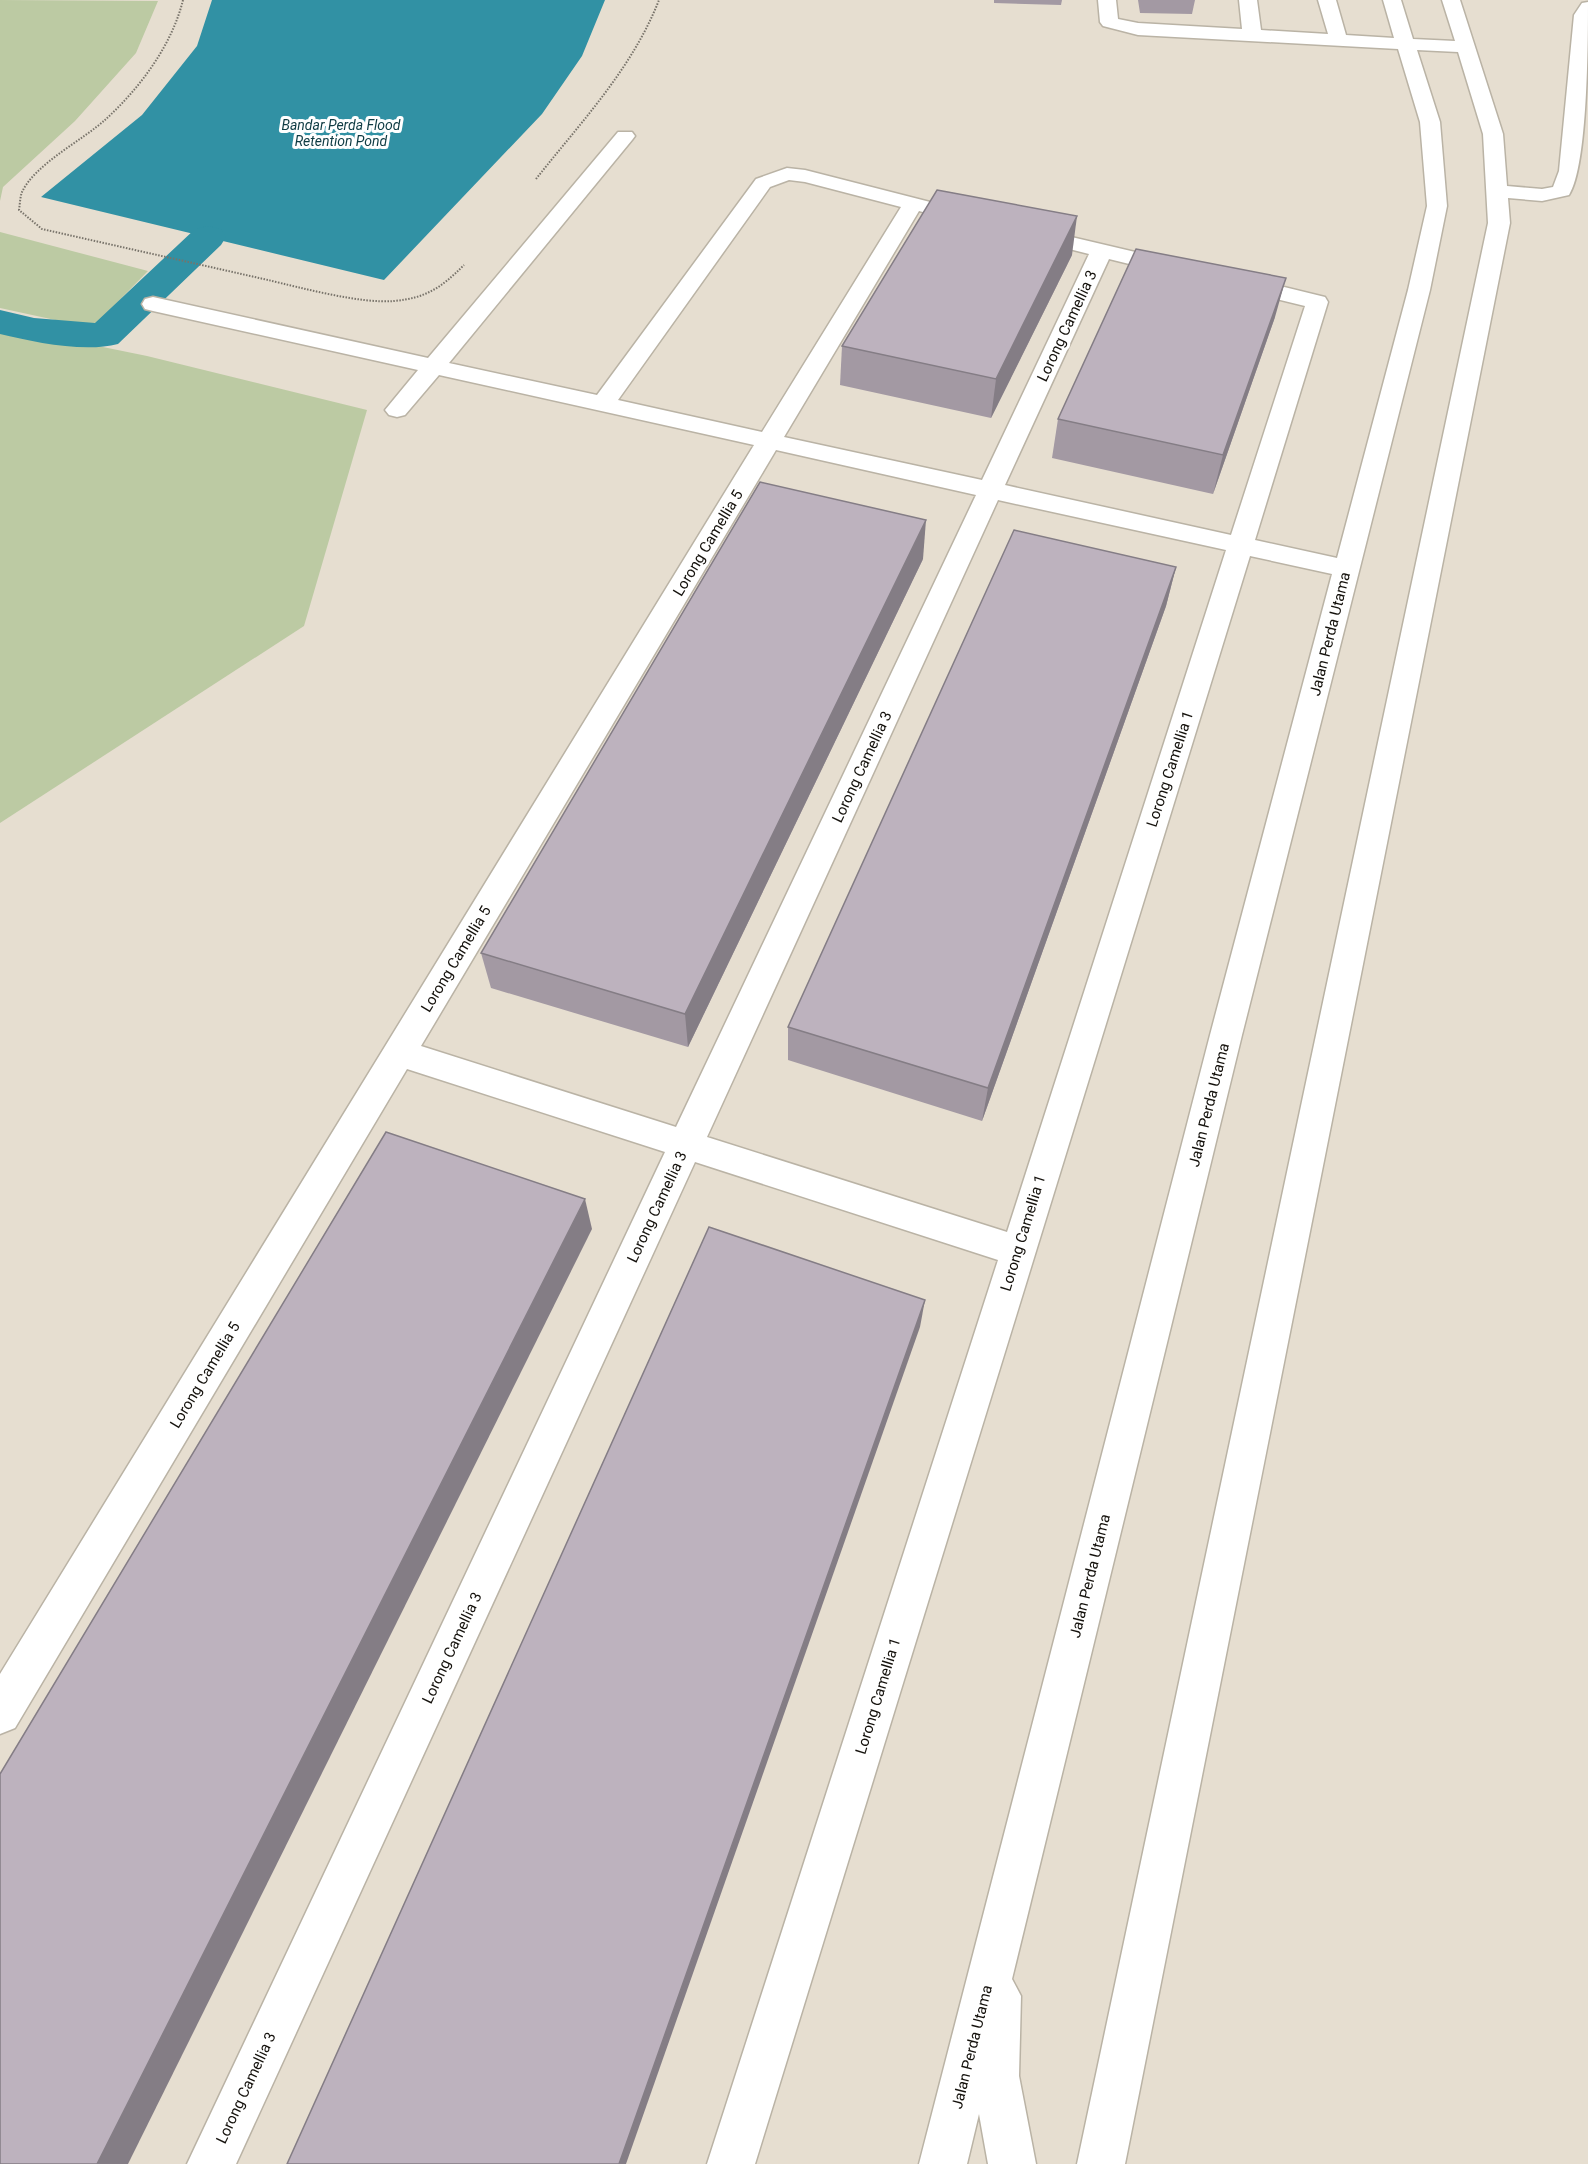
<svg xmlns="http://www.w3.org/2000/svg" width="1588" height="2164" font-family="Roboto,sans-serif">
<style>
.green{fill:#bccaa3}
.water{fill:#3191a4}
.lines{fill:none;stroke-linecap:round;stroke-linejoin:round}
.canal{fill:#3191a4;fill-rule:evenodd}
.minor-casing{stroke:#bab3a5;stroke-width:3}
.path{stroke:#78736a;stroke-width:2;stroke-dasharray:1.5 1.5;stroke-linecap:butt}
.minor{fill:#fff;fill-rule:evenodd}
.wall{fill:#a399a3}
.shaded-wall{fill:#847d85}
.building{fill:#bdb2be;stroke:#847d85;stroke-width:1.5}
.labels{text-anchor:middle;stroke-width:6;stroke-linejoin:round;paint-order:stroke}
.far-water-label{font-size:14px;font-style:italic;fill:#0f3b43;stroke:#fff}
.street-label{font-size:15px;fill:#14110c;stroke:#fff}
</style>
<rect width="100%" height="100%" fill="#e6ded0"/>
<!-- green -->
<g class="green">
<polygon points="0,0 158,1 136,53 75,121 3,187 0,201"/>
<polygon points="0,232 148,271 92,328 0,308"/>
<polygon points="0,326 147,356 367,410 304,626 0,823"/>
</g>
<!-- water -->
<polygon class="water" points="212,0 605,0 582,56 542,114 384,280 41,197 142,115 197,46"/>
<g class="lines">
<!-- canal -->
<path class="canal" d="M208,226L221,229L226,237L221,245L118,344C84,353 34,342 0,334V310L34,318L95,323L195,229Z"/>
<!-- minor casing -->
<g class="minor-casing">
<path id="minor" d="M1098,0H1116L1118,19L1138,23L1242,29L1239,0H1257L1261,30L1328,34L1318,0H1336L1346,35L1394,38L1383,0H1401L1413,39L1455,41L1442,0H1460L1503,134L1507,186L1542,189L1553,187L1559,171L1574,15L1582,3L1588,2C1588,41 1588,166 1569,195L1542,201L1508,198L1510,223L1125,2164H1077L1488,223L1483,134L1458,52L1417,50L1440,122L1447,206L1430,290L1242,1035L1012,1979L1021,1996L1019,2076L1036,2164H988L979,2114L967,2164H919L1210,1035L1332,574L1250,556L755,2164H707L998,1260L695,1162L236,2164H187L665,1152L407,1069L15,1728L0,1734V1674L754,445L439,375L405,415L397,417L389,415L385,410L418,370L153,311L145,309L142,304L145,299L153,297L428,358L618,132H632L635,136L632,140L449,363L597,395L756,179L787,168L805,170L977,214L980,218L977,222L970,224L919,211L784,437L982,480L1089,254L1022,237L1018,233L1022,229L1029,227L1182,263L1185,268L1182,273L1174,275L1109,259L1005,485L1231,535L1305,306L1231,288L1228,283L1231,278L1239,276L1325,297L1328,302L1255,540L1337,558L1408,290L1427,206L1420,122L1398,49L1138,35L1103,26L1100,22ZM789,180L805,182L901,207L762,432L618,400L770,187ZM776,450L976,495L676,1127L421,1046ZM998,500L1226,550L1007,1232L707,1137Z"/>
</g>
<!-- path -->
<g class="path">
<path d="M183,0C172,45 140,88 106,119C82,141 36,163 22,192C20,197 20,204 19,210L42,229C117,246 193,263 268,280C302,288 361,304 394,301C426,298 441,288 464,265"/>
<path d="M536,179C581,122 632,69 659,0"/>
</g>
<!-- minor -->
<use href="#minor" class="minor"/>
</g>
<!-- wall -->
<g class="wall">
<polygon points="994,0 1062,0 1061,5 994,3"/>
<polygon points="1138,0 1195,0 1192,14 1140,13"/>
<polygon points="1072,255 991,418 840,385 842,346"/>
<polygon points="1275,317 1213,494 1052,458 1058,419"/>
<polygon points="923,559 688,1047 491,988 481,953"/>
<polygon points="1176,567 1166,606 982,1121 788,1060 788,1027"/>
</g>
<!-- shaded-wall -->
<g class="shaded-wall">
<polygon points="1077,216 1072,255 991,418 996,379"/>
<polygon points="1286,278 1275,317 1213,494 1223,455"/>
<polygon points="926,520 923,559 688,1047 685,1014"/>
<polygon points="1176,567 1166,606 982,1121 988,1088"/>
<polygon points="585,1199 592,1229 128,2164 97,2164"/>
<polygon points="925,1300 920,1327 626,2164 619,2164"/>
</g>
<!-- building -->
<g class="building">
<polygon points="937,190 1077,216 996,379 842,346"/>
<polygon points="1136,249 1286,278 1223,455 1058,419"/>
<polygon points="760,482 926,520 685,1014 481,953"/>
<polygon points="1014,530 1176,567 988,1088 788,1027"/>
<polygon points="386,1132 585,1199 97,2164 0,2164 0,1774"/>
<polygon points="709,1227 925,1300 619,2164 287,2164"/>
</g>
<g class="labels">
<!-- far-water labels -->
<g class="far-water-label">
<text x="341" y="130">Bandar Perda Flood<tspan x="341" dy="16">Retention Pond</tspan></text>
</g>
<!-- street labels -->
<g class="street-label">
<text transform="translate(1067 326) rotate(-65)" y="5">Lorong Camellia 3</text>
<text transform="translate(708 543) rotate(-59)" y="5">Lorong Camellia 5</text>
<text transform="translate(1330 634) rotate(-76)" y="5">Jalan Perda Utama</text>
<text transform="translate(862 767) rotate(-65)" y="5">Lorong Camellia 3</text>
<text transform="translate(1170 769) rotate(-72)" y="5">Lorong Camellia 1</text>
<text transform="translate(456 959) rotate(-59)" y="5">Lorong Camellia 5</text>
<text transform="translate(1209 1105) rotate(-76)" y="5">Jalan Perda Utama</text>
<text transform="translate(657 1207) rotate(-65)" y="5">Lorong Camellia 3</text>
<text transform="translate(1023 1233) rotate(-73)" y="5">Lorong Camellia 1</text>
<text transform="translate(205 1375) rotate(-59)" y="5">Lorong Camellia 5</text>
<text transform="translate(1090 1576) rotate(-76)" y="5">Jalan Perda Utama</text>
<text transform="translate(452 1648) rotate(-65)" y="5">Lorong Camellia 3</text>
<text transform="translate(878 1696) rotate(-73)" y="5">Lorong Camellia 1</text>
<text transform="translate(972 2047) rotate(-76)" y="5">Jalan Perda Utama</text>
<text transform="translate(246 2088) rotate(-65)" y="5">Lorong Camellia 3</text>
</g>
</g>
</svg>
